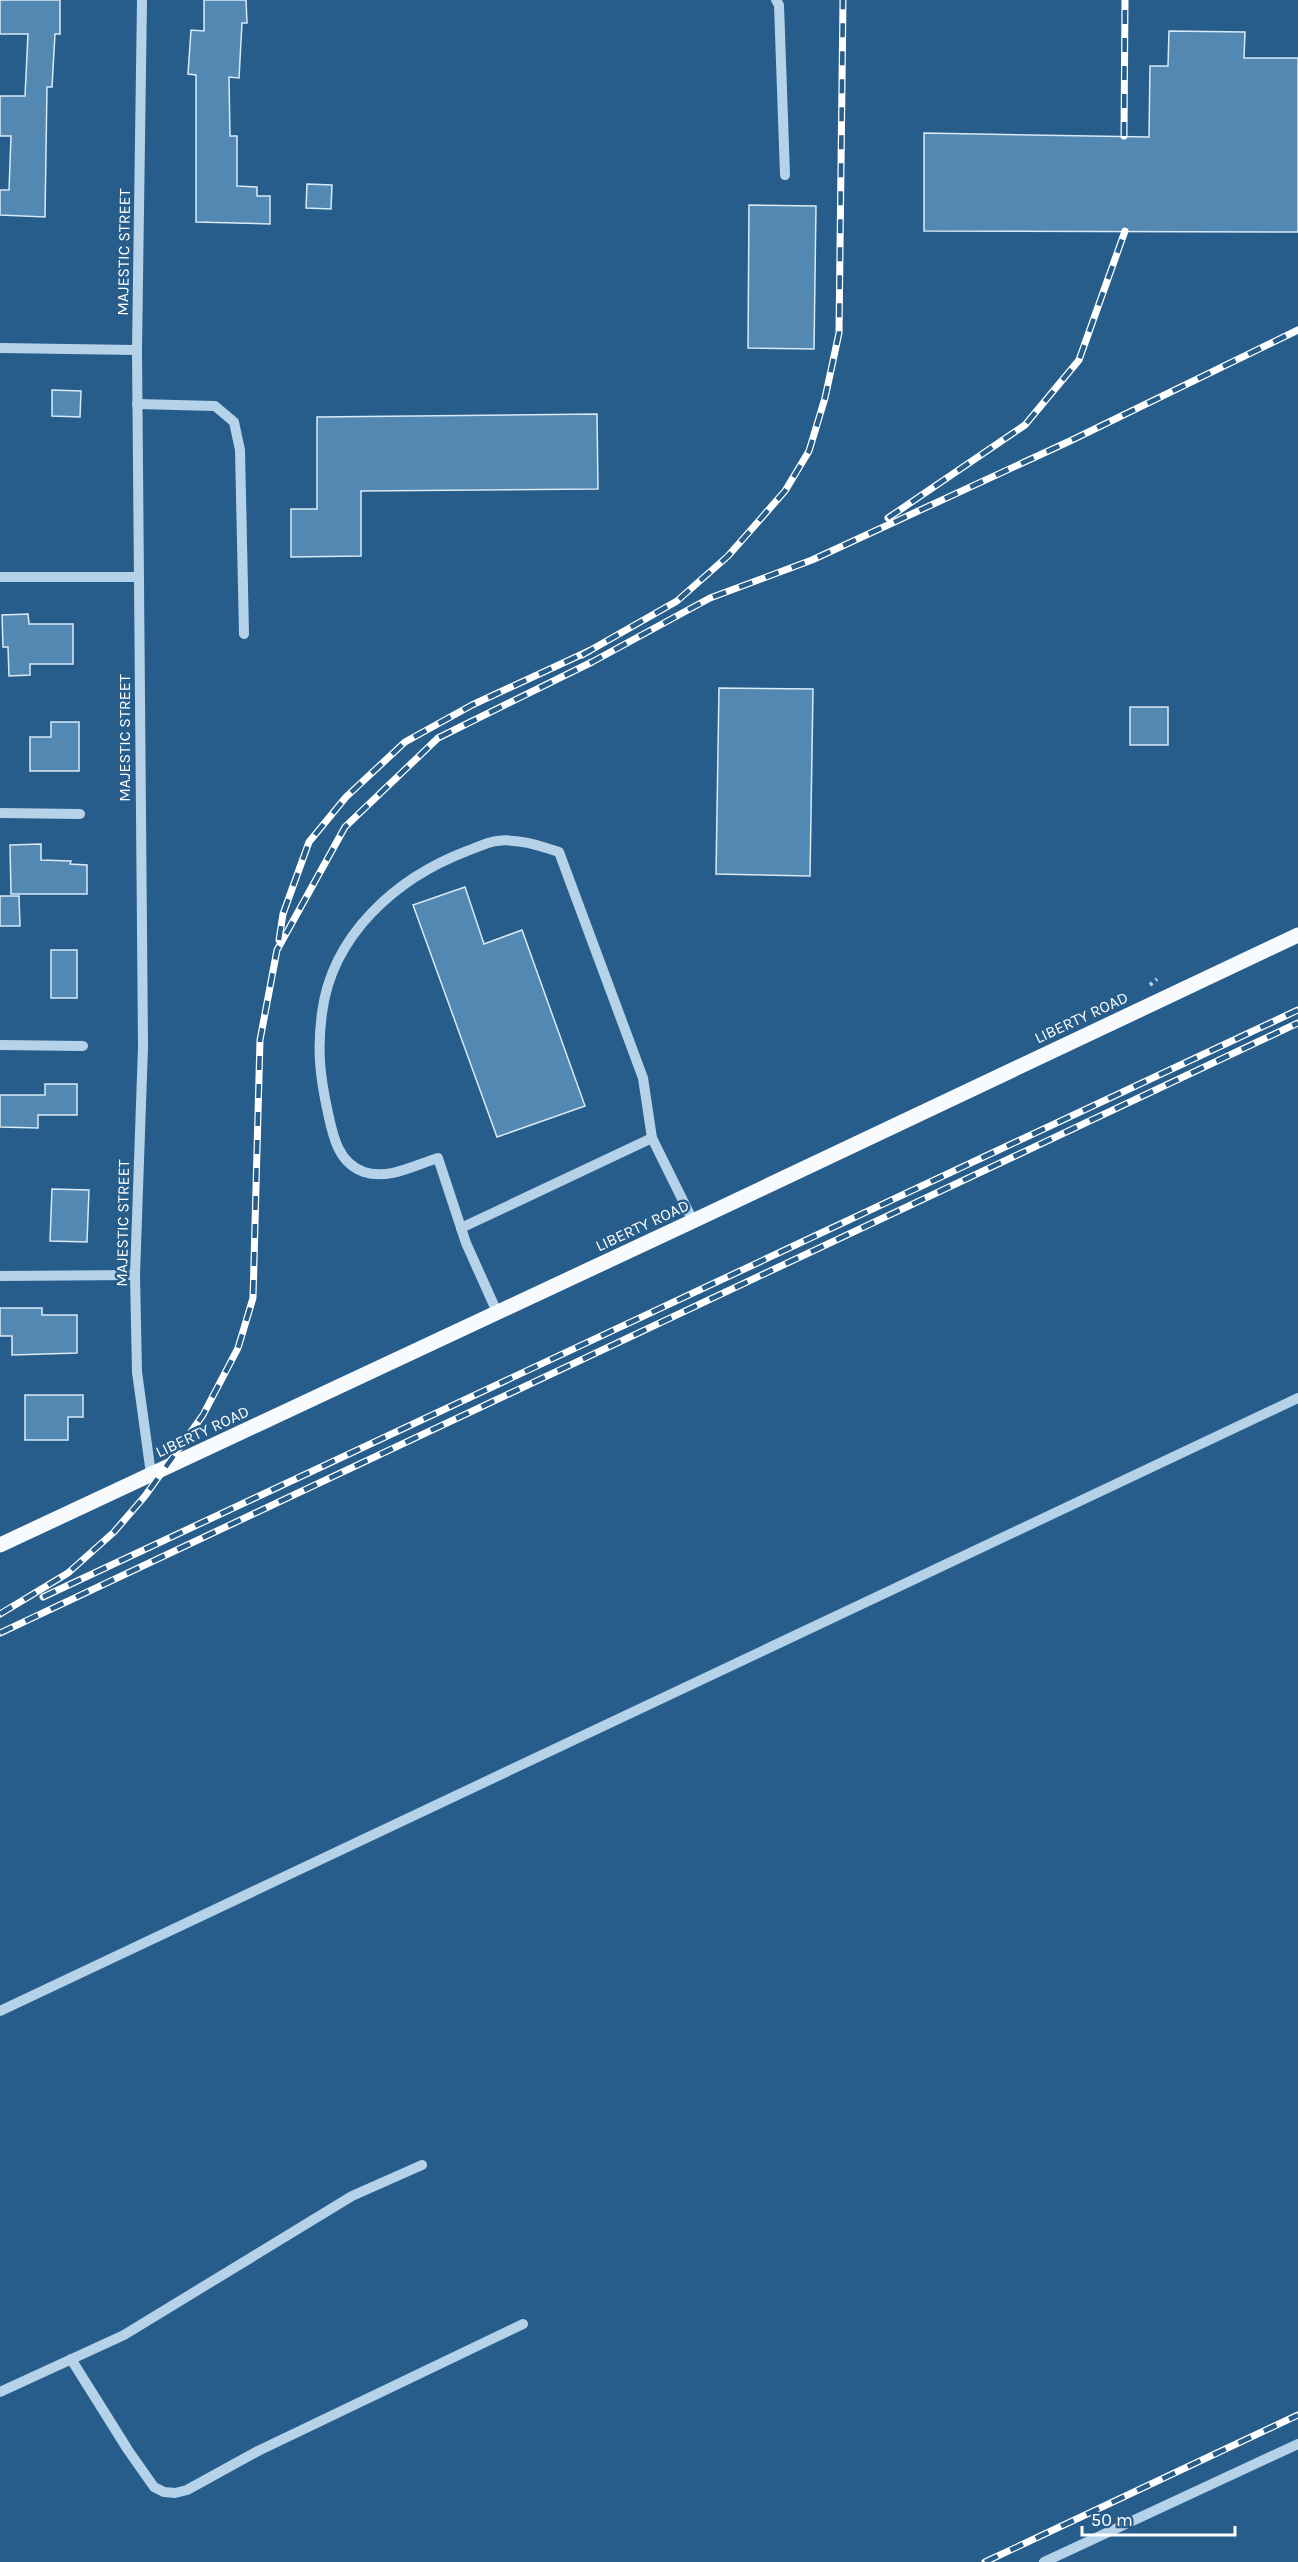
<svg xmlns="http://www.w3.org/2000/svg" width="1298" height="2562" font-family="Karla,sans-serif">
<style>
.building{fill:#5388b3;stroke:#d9eaf7;stroke-width:1.5}
.lines{fill:none;stroke-linecap:round;stroke-linejoin:round}
.path{stroke:#b5d2e9;stroke-width:4;stroke-dasharray:3 4.5;stroke-linecap:butt}
.minor{stroke:#b5d2e9;stroke-width:10}
.major{stroke:#f8fbfe;stroke-width:15}
.rail-casing{stroke:#fff;stroke-width:7}
.rail{stroke:#275d8a;stroke-width:4.5;stroke-dasharray:14;stroke-linecap:butt}
.labels{text-anchor:middle;stroke-width:5;stroke-linejoin:round;paint-order:stroke}
.street-label{font-size:16px;fill:#fff;stroke:#275d8a}
</style>
<rect width="100%" height="100%" fill="#275d8a"/>
<!-- building -->
<g class="building">
<polygon points="0,0 60,0 60,34 55,34 52,87 47,87 45,217 0,215 0,190 9,190 11,136 0,136 0,96 25,96 28,34 0,34"/>
<polygon points="204,0 246,0 247,23 242,23 239,78 229,77 230,136 237,136 237,186 257,187 257,196 270,196 270,224 196,222 196,75 188,74 191,30 204,31"/>
<polygon points="1169,31 1245,32 1244,58 1298,58 1298,232 924,231 924,133 1149,137 1150,66 1168,66"/>
<polygon points="307,184 332,185 331,209 306,208"/>
<polygon points="749,205 816,206 814,349 748,348"/>
<polygon points="52,390 81,391 80,417 52,416"/>
<polygon points="597,414 598,489 361,491 361,556 291,557 291,509 317,509 317,417"/>
<polygon points="28,614 29,624 73,624 73,664 30,664 30,675 9,676 8,647 3,647 2,615"/>
<polygon points="719,688 813,689 810,876 716,874"/>
<rect x="1130" y="707" width="38" height="38"/>
<polygon points="51,722 79,722 79,771 30,771 30,737 51,737"/>
<polygon points="41,844 41,860 71,861 70,864 87,865 87,894 11,894 10,845"/>
<polygon points="465,887 484,944 522,930 585,1106 497,1137 413,905"/>
<polygon points="0,896 19,896 20,926 0,926"/>
<rect x="51" y="950" width="26" height="48"/>
<polygon points="45,1084 77,1084 77,1115 38,1115 38,1128 0,1127 0,1095 45,1095"/>
<polygon points="52,1189 89,1190 87,1242 50,1241"/>
<polygon points="0,1308 42,1308 42,1315 77,1315 77,1353 12,1355 12,1336 0,1336"/>
<polygon points="25,1395 83,1395 83,1417 68,1417 68,1440 25,1440"/>
</g>
<g class="lines">
<!-- path -->
<polyline class="path" points="1150,985 1157,979"/>
<!-- minor -->
<g class="minor">
<polyline points="142,0 137,350 143,1047 135,1275 137,1372 151,1474"/>
<polyline points="776,0 779,5 785,175"/>
<polyline points="0,348 137,350"/>
<polyline points="137,404 215,406 234,422 240,450 244,634"/>
<polyline points="0,577 139,577"/>
<polyline points="0,813 80,814"/>
<polyline points="0,1045 83,1046"/>
<polyline points="461,1228 652,1138"/>
<polyline points="0,1276 135,1275"/>
<path d="M497,1312L466,1243L438,1158C415,1165 389,1180 364,1172C338,1163 333,1136 328,1113C320,1077 317,1050 322,1013C332,935 396,878 467,851C476,848 487,842 497,841C517,838 540,846 559,852L643,1078L652,1138L693,1221"/>
<polyline points="0,2011 1298,1398"/>
<polyline points="71,2359 128,2450 154,2487 164,2492 175,2493 187,2490 258,2451 523,2324"/>
<polyline points="0,2392 124,2335 352,2196 422,2165"/>
<polyline points="1044,2562 1298,2444"/>
</g>
<!-- major -->
<polyline class="major" points="0,1545 693,1221 1298,935"/>
<!-- rail casing -->
<g class="rail-casing">
<g id="rail">
<polyline points="1124,136 1125,0"/>
<polyline points="888,518 1025,425 1079,360 1125,231"/>
<polyline points="582,655 677,601 728,556 785,491 809,451 825,398 839,333 843,0"/>
<polyline points="279,940 283,914 309,842 346,797 405,742 472,705 589,651"/>
<polyline points="43,1597 1298,1010"/>
<polyline points="0,1614 68,1573 114,1532 145,1496 203,1415 238,1348 253,1298 260,1040 277,950 345,827 438,738 592,662 710,598 812,560 1070,441 1298,330"/>
<polyline points="0,1633 1298,1023"/>
<polyline points="985,2562 1298,2415"/>
</g>
</g>
<!-- rail -->
<use href="#rail" class="rail"/>
</g>
<g class="labels">
<!-- street labels -->
<g class="street-label">
<text transform="translate(123 252) rotate(-89)" y="6">MAJESTIC STREET</text>
<text transform="translate(124 738) rotate(-90)" y="6">MAJESTIC STREET</text>
<text transform="translate(1081 1017) rotate(-25)" y="6">LIBERTY ROAD</text>
<text transform="translate(122 1223) rotate(-89)" y="6">MAJESTIC STREET</text>
<text transform="translate(642 1225) rotate(-25)" y="6">LIBERTY ROAD</text>
<text transform="translate(202 1431) rotate(-25)" y="6">LIBERTY ROAD</text>
</g>
</g>
<!-- scale -->
<path d="M1082 2526v9h153v-9" fill="none" stroke="#ffffff" stroke-width="3"/>
<text x="1091" y="2526" font-size="18" fill="#ffffff" stroke="#275d8a" stroke-width="4.5" paint-order="stroke">50 m</text>
</svg>
